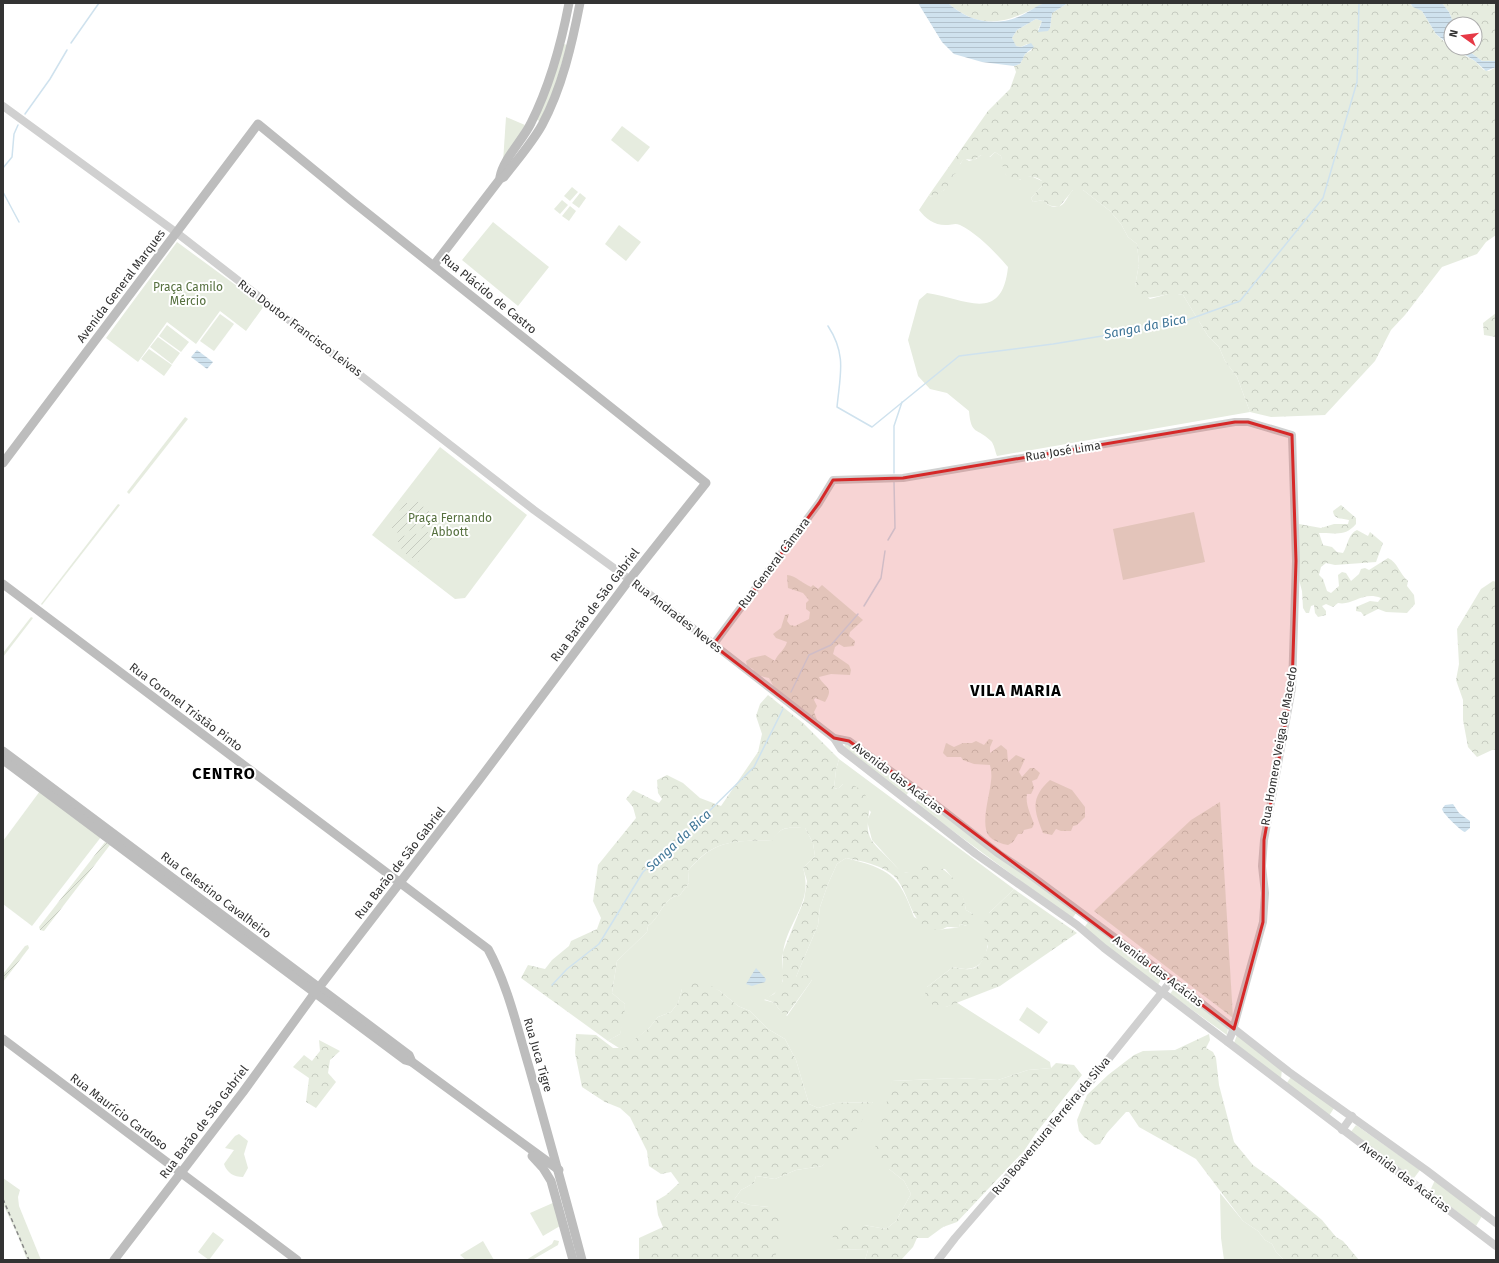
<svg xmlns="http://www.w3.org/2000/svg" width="1499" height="1263" font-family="'Fira Sans',sans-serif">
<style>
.green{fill:#e6ecdf}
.forest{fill:url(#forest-crowns)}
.garden{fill:url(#garden-furrows)}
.water{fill:url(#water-rules)}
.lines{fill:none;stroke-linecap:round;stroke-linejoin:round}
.stream{stroke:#cfe2ee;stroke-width:1.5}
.tertiary{stroke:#d0d0d0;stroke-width:8}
.secondary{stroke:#bdbdbd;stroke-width:9}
.rail{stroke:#888;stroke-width:1.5;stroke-dasharray:4 3;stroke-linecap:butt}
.marked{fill:#d62828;fill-opacity:0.2;stroke:#d62828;stroke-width:3;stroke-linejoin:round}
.labels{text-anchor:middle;stroke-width:4;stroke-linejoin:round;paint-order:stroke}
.street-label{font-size:12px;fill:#333;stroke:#fff}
.park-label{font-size:12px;fill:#56703f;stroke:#fff}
.water-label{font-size:13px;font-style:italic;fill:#3f7597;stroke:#fff}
.district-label{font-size:16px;font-weight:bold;letter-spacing:1px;fill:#000;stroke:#fff}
</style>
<defs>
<pattern id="forest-crowns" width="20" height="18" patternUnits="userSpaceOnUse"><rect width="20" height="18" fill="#e6ecdf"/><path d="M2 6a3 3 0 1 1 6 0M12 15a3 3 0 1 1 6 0" fill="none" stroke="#c6cbc0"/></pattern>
<pattern id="garden-furrows" width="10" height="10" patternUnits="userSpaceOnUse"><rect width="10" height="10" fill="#e6ecdf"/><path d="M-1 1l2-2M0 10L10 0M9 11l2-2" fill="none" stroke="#c6cbc0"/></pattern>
<pattern id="water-rules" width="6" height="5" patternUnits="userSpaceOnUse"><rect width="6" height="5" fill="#cfe2ee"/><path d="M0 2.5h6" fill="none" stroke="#b2c2cd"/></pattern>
</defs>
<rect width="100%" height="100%" fill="#fff"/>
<!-- green -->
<g class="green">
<polygon points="564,44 567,45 554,89 540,121 537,120"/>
<polygon points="506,117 525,125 503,162"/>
<polygon points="622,126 650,147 638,162 611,140"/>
<path d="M995,152L1001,156L1006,175L1020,180L1022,177H1033L1042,181V186L1031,198L1033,202L1043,200C1047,206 1057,210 1063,204C1067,200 1068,195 1073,190H1083L1110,211L1121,224L1128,237L1137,244L1139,264L1135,286L1150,299L1172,293L1183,295L1208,336L1219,347L1225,361L1237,377L1250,412L997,456C995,451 994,444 991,441C977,427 971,436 969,411L947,393L930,389L918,376L908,340L919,300L927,293C964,298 1002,325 1008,267C995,252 978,234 960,225C955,223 952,225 948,225C935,226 926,219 919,210L929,195L931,197L944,190L964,158L969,161L976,159L981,155L990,157Z"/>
<polygon points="572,187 578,192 570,201 564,196"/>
<polygon points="580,193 586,198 579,208 572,203"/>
<polygon points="562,200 568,205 560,214 554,209"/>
<polygon points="570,206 576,211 569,221 562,216"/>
<polygon points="493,222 549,267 518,306 462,260"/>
<polygon points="619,225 641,242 626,261 605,244"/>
<polygon points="177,242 264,306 246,331 220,311 196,344 167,322 138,362 106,338"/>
<polygon points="220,314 234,324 214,351 200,341"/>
<polygon points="167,325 189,342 181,352 159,336"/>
<polygon points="158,337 180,353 172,364 150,347"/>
<polygon points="149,349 172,365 164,376 141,359"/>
<polygon points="185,417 188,419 129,494 127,492"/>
<polygon points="440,447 527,515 465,598 455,599 372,535"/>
<polygon points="118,504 120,505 42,605 41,604"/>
<polygon points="1194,512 1205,562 1123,580 1113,529"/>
<polygon points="31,617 33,618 3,657 3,653"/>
<polygon points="847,742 909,791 906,796 843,748"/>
<path d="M839,759L1014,889L989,913C988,940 993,978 953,967L927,987L946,1007L956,1002L1050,1062L1051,1068L1028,1070L998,1080L956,1078L892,1081L889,1169L904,1181L911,1194L896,1221L886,1229L864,1225L835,1249L868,1250L865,1260H770L774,1259L769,1207L750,1205L734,1200L741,1190L754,1183L756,1176L775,1179L796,1170L822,1166L873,1102L835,1103L818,1108L809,1104L796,1060L785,1039L768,1029L750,1011L738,1006L720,991L713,988L682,989L678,1003L671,1012L658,1017L649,1028L624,1049L619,1048L608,1041L620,1034L625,1004L612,993L617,961L647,932L648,926C661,917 662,898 680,895L689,883L688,871C713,840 734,840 771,841C781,825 789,828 805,828L813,843L815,856L803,868C814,903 787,921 783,953C781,962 785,975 782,983C779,991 771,996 764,1000L775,1003L778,1008L787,1016L812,980L796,977L818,925L820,907L828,884L837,864L846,858C889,869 899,874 914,917L939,930C947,928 952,929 959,927L960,924L967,926L973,914L966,910C963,893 956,881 945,869L909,873L901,872L872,840L867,821L871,812L843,784L838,789L834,788L836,770Z"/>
<polygon points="40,791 101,837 32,926 3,904 3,841"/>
<polygon points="919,797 1076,913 1072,919 915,803"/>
<polygon points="1089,921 1162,978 1158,985 1083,929"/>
<polygon points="1175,987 1228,1028 1227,1035 1170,994"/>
<polygon points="1027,1007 1048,1022 1039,1034 1019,1020"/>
<polygon points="1237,1035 1282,1069 1281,1079 1234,1043"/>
<polygon points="1291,1077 1334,1108 1329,1116 1286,1084"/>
<polygon points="1356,1125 1420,1170 1414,1178 1350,1133"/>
<path d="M239,1134L248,1141L244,1154L248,1168L243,1177C234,1177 227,1173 224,1164L234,1150L225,1148L235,1136Z"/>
<polygon points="3,1178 20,1190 18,1197 19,1206 41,1260 27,1260 18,1236 3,1204"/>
<polygon points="1435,1180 1482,1216 1476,1226 1430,1191"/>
<polygon points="1220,1193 1243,1221 1258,1231 1265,1240 1272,1244 1276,1252 1284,1260 1224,1260 1221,1238"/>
<polygon points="555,1202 560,1226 543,1236 530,1213"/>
<polygon points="213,1232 224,1240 209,1260 198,1252"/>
<polygon points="554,1240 559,1241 558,1245 532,1260 526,1260 552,1244"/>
<polygon points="483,1241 494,1260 466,1260 460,1255"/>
</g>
<!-- forest -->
<g class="forest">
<path d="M948,3H1045C1009,22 983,33 948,3Z"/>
<path d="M1068,3H1410L1411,5L1422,11L1436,34L1451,48L1475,61L1484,70L1489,71L1496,67V235L1486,242L1477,254L1442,267L1405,315L1391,330L1375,361L1325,415L1271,417L1250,412L1237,377L1225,361L1219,347L1208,336L1183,295C1165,291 1157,300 1140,297L1135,286L1139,264L1137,244L1128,237L1121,224L1110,211L1083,190H1073L1059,207C1052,206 1047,206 1043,200L1033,202L1031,198L1042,186V181C1033,174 1026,177 1017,181C1003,180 1003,167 1001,156L995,152L987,159L981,155L974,160L964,159L960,164V171L953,175C952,184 941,195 931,197L929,195L988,111L1010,89L1016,72L1014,66L1020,64L1025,54L1032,50L1027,44L1021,47L1015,46L1012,38L1017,30L1036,19L1042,21L1038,30L1050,28L1052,13Z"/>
<polygon points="1442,3 1496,3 1496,61 1482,61 1465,48 1475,48 1475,24 1454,24 1449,12"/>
<polygon points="1496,313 1496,337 1484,335 1483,323"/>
<path d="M1341,505L1356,518V524C1344,538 1334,532 1319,533L1323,545L1332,547L1337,552L1343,553C1348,545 1348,534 1357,530L1368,536L1370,532L1383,543L1376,562L1335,565L1326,563L1321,567L1319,575L1323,579L1327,591L1331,593L1339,586L1338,575L1342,572L1346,573L1351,581L1359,574L1361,569L1365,568L1369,570L1388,558C1398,563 1399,573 1408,581L1407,586L1414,595L1415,604L1407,613L1386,612L1378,609L1364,616L1361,612L1356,611V607L1370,601L1378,602L1381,598C1362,591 1353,606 1338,603L1333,607L1326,604L1322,606L1326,611V615L1318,617L1315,613L1314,605L1311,606L1309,613H1306L1303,608L1302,591L1298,576L1299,524L1321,528L1334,524H1348L1349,520C1342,518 1334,520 1333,511Z"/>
<path d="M787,575C795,575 803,584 811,587L813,585L818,589L822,585L863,620L850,632L849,636L855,641L854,646L844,647L839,644L835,647L833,654L849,665L851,670L850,675L831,674L819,677C824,688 835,686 825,702L815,698L814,700L817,706L814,712L818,722L776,691L769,678L756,675L753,669L747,666L746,661L751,658L765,655L775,661C777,654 785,650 787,642L776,638L773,634L781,628L785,615L789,614L787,621L790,625L795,626L809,619L810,612L806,609V603L809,600L803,593L788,588Z"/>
<polygon points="1493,581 1496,582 1496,750 1492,750 1477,757 1468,747 1463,720 1463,700 1456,680 1459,664 1457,629 1481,589"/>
<path d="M768,695L803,723L839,759L836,770L834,788L838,789L843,784L850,783C886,802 858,819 872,841C877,848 884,854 889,859C896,866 899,872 909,873L914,864L926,860C950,871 962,882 966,910L973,914L978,920L975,925L967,926L960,924L959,927C954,928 952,927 947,927C944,928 942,930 939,930C909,930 911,892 894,876C882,865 861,861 846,858L837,864L828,884L820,907L818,925L796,977L808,975L812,980L786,1016L778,1008L775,1003L764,999L774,994L783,981V952L804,900L807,881L803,868L815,856L813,843L805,828C788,828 781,825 772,841C735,840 712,840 688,871L689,883L680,895C662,898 661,917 648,926L647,932L617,961L612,993L625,1004L624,1019L620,1034L608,1041L521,978L528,965L545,969L552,960L569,946L571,941L597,929L601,918L593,901L598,865L636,818L633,807L626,799L633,790L659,803L662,799L658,793L657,780L667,775L683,783L700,798L721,806L758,752L762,734L756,716L760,704Z"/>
<path d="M989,739L993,740L990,747V753L1001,745L1007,750L1008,762L1016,755L1025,759L1019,772L1022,777L1030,768H1034L1040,773L1037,779L1032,781L1034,788L1031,794H1027C1025,804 1031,815 1034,824L1032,828L1024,830L1022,834H1018L1013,842L1008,845C1002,844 993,841 989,836C980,825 990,794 991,781C992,775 991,770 990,765L974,764L963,760L961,757H947L943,753L946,743L954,747L963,743H972L976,741L984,745Z"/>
<path d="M1050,780L1072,790L1085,807V817L1077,825L1073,826L1071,831H1061L1056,829L1052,835L1043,833C1034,810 1030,798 1050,780Z"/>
<polygon points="1220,802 1233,1018 1094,911 1191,820"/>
<path d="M1014,889L1077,933L1000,986L946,1007L933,1005L924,998L927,987L953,967C977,973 981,967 988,946L980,929L989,913Z"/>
<polygon points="688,982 706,983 720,991 738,1006 750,1011 768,1029 785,1039 796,1060 809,1104 818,1108 835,1103 873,1102 852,1137 822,1166 796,1170 775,1179 756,1176 754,1183 741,1190 734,1200 750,1205 769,1207 780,1217 780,1244 774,1259 639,1260 639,1238 663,1227 658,1215 656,1201 666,1195 679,1183 671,1172 661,1174 649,1166 647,1151 630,1117 620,1108 605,1102 582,1087 575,1053 576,1034 596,1035 613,1048 624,1048 649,1028 658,1017 671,1012 678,1003 682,989"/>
<polygon points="1209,1034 1210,1040 1206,1048 1213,1052 1216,1058 1219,1085 1234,1142 1253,1165 1275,1181 1322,1220 1336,1237 1343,1241 1359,1260 1284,1260 1276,1252 1272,1244 1265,1240 1258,1231 1243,1221 1196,1159 1139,1127 1129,1112 1126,1112 1107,1133 1100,1144 1095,1145 1084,1137 1079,1131 1077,1120 1087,1095 1108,1075 1134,1055 1143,1051 1175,1050"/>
<polygon points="319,1040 340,1051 330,1060 328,1073 336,1082 316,1108 306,1102 309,1078 293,1067 304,1055 312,1061 320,1051"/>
<polygon points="1056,1063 1074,1065 1082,1075 1036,1133 1024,1151 957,1222 943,1227 928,1238 917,1238 913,1247 901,1260 865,1260 868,1250 835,1249 832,1233 836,1224 864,1225 886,1229 896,1221 911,1194 904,1181 889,1169 874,1152 892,1081 956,1078 998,1080 1028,1070 1051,1068"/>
</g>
<!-- garden -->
<g class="garden">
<polygon points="416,500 436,518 435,526 395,533 390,524 406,502 412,507"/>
<polygon points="435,531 437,534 418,562 403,552 396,537"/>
<polygon points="105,842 110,845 44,931 40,930 39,927"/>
<polygon points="28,945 29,948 3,982 3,974 25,946"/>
</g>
<!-- water -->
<g class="water">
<path d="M918,3H948C968,21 992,27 1018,17C1027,14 1036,5 1046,3C1052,2 1061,3 1068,3L1052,13L1050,28L1048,31L1038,32L1042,21L1036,19L1017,30L1012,38L1016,46L1021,47L1031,43L1034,47L1025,54L1020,64L1014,66L982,62L954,54L942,42Z"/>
<polygon points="1410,3 1442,3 1449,12 1454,24 1451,24 1451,46 1436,34 1422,11 1413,7"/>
<polygon points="1454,48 1465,48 1482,61 1496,61 1496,67 1486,71 1475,61"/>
<polygon points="197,350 213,362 207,369 191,357"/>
<path d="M1453,804L1459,813L1470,821V828L1465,832C1461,831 1443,814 1442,809L1445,805Z"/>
<polygon points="756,968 766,979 765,982 752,986 746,984"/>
</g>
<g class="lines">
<!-- stream -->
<g class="stream">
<polyline points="71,43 99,3"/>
<polyline points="25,114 50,79 67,50"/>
<polyline points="3,168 12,157 14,134 18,125"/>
<polyline points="3,192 19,222"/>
<path d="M828,326C847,355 840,375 837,407L872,427L959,356L1053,344L1176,324L1240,301L1323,198L1357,82L1359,3"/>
<polyline points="894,473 894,426 902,402"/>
<polyline points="888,540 895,528 894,482"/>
<polyline points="864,606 881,578 885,551"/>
<polyline points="791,692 809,655 831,645 858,614"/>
<polyline points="552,985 567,969 599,944 643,872 694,826 754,767 783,709"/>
</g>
<!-- tertiary -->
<g class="tertiary">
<polyline points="3,106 177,233 534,510 640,587 834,738 841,749 976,854 1077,925 1104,948 1496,1246"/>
<polyline points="713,645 819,503 833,480 903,478 1235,422 1248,422 1292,435 1296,561 1292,688 1264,840 1262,866 1265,893 1263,922 1232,1033 1228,1042"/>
<polyline points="834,738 849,741 917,790 999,854 1029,874 1172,980 1289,1072 1426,1170 1496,1223"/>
<polyline points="1342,1130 1352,1116"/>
<polyline points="938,1260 955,1238 1090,1082 1172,980"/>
</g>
<!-- secondary -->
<g class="secondary">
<path d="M500,177C503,159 523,140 531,123C550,85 561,45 569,3"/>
<path d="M434,265L500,179L504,177C517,160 532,143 542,125C562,88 572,44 580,3"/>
<polyline points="3,463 258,124 352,201 706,483 629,580 479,780 314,994 243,1092 114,1260"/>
<path d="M3,584L488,949C508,986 517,1027 529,1067C547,1131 565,1195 582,1260"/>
<polyline points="3,751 409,1055 412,1062 559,1170"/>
<polyline points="3,760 405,1060 412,1062"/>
<polyline points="3,1039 297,1260"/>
<polyline points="532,1156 543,1168 551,1181 573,1260"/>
</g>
<!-- rail -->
<polyline class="rail" points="3,1199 29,1260"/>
</g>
<!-- marked area -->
<path class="marked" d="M1235,422H1248L1292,435L1296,561L1292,688L1264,840L1263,922L1234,1029L917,790L849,741L834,738L713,645L819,503L833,480L903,478Z"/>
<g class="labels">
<!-- street labels -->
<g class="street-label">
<text transform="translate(121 286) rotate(-53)" y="4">Avenida General Marques</text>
<text transform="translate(489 294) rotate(39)" y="4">Rua Plácido de Castro</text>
<text transform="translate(300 328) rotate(37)" y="4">Rua Doutor Francisco Leivas</text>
<text transform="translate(1063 451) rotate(-9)" y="4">Rua José Lima</text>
<text transform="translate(774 563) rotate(-53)" y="4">Rua General Câmara</text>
<text transform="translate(595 605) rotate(-53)" y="4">Rua Barão de São Gabriel</text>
<text transform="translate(677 616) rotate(38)" y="4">Rua Andrades Neves</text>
<text transform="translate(186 707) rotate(37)" y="4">Rua Coronel Tristão Pinto</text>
<text transform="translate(1279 746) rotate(-80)" y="4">Rua Homero Veiga de Macedo</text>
<text transform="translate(898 778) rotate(37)" y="4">Avenida das Acácias</text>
<text transform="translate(400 863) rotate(-52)" y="4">Rua Barão de São Gabriel</text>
<text transform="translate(216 895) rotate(37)" y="4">Rua Celestino Cavalheiro</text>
<text transform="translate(1158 971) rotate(37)" y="4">Avenida das Acácias</text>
<text transform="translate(538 1055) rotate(74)" y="4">Rua Juca Tigre</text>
<text transform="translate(119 1112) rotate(37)" y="4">Rua Maurício Cardoso</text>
<text transform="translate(204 1122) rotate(-53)" y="4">Rua Barão de São Gabriel</text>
<text transform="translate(1051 1126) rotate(-50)" y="4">Rua Boaventura Ferreira da Silva</text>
<text transform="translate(1405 1177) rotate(37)" y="4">Avenida das Acácias</text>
</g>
<!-- park labels -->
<g class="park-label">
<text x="188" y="291">Praça Camilo<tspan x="188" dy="14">Mércio</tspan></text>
<text x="450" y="522">Praça Fernando<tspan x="450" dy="14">Abbott</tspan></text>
</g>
<!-- water labels -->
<g class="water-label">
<text transform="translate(1145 326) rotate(-11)" y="5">Sanga da Bica</text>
<text transform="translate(678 840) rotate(-43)" y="5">Sanga da Bica</text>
</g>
<!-- district labels -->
<g class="district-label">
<text x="1016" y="696">VILA MARIA</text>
<text x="224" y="779">CENTRO</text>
</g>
</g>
<!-- border -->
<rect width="1499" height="1263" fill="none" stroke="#333333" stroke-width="8"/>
<!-- north arrow -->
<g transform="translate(1463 36) rotate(284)"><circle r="19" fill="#ffffff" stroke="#adadad"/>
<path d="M0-3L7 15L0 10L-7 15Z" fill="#e63946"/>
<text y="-6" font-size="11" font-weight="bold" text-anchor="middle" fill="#333333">N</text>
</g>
</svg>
